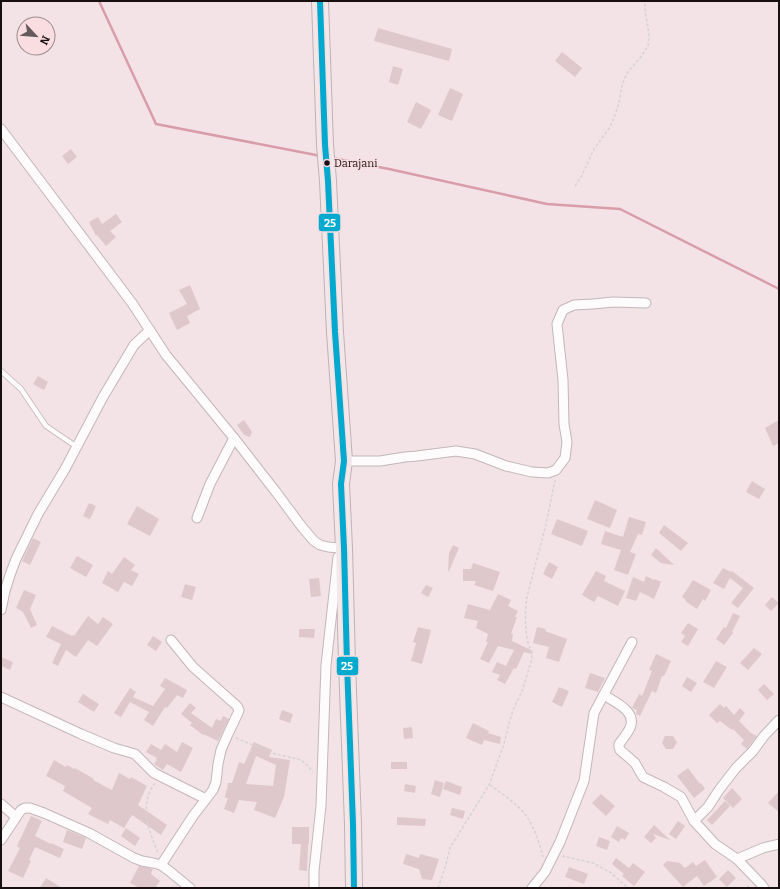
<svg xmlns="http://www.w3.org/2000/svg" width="780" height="889" font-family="Bitter,serif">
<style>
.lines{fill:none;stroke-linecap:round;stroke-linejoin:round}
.stream{stroke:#d89da8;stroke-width:2.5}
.building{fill:#dec8cc;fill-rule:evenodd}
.lane-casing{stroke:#c3b6b9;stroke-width:6}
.street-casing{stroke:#c3b6b9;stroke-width:11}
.highway-casing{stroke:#c2b1b4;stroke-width:18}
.path{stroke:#d7d3d3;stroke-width:1.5;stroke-dasharray:3 2;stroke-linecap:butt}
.lane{stroke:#fdfbfb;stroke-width:4.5}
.street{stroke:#fdfbfb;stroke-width:9}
.highway{stroke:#f2e8ea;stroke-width:16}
.bus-1-casing{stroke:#f9dde1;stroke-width:9}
.bus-1{stroke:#00a9ce;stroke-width:6}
.bus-dot{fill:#180f11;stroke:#f9dde1;stroke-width:1.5}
.labels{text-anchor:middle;stroke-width:3;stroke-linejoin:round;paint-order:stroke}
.bus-label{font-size:11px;fill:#180f11;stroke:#f9dde1;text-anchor:start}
.line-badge{stroke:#f9dde1;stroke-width:1.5}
.badge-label{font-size:11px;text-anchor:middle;font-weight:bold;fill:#fff}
</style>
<rect width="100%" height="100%" fill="#f3e3e6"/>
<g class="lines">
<!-- stream -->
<g class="stream">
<polyline points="99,1 156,124 321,156"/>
<polyline points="332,158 389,169 547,204 620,209 779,289"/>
</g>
</g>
<!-- building -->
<g class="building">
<polygon points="378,28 452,49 449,61 374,41"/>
<polygon points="562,52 582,68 575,77 555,61"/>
<polygon points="393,66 403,69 398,85 389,82"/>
<polygon points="450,88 463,94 452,121 438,115"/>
<polygon points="416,102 431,110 421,129 407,122"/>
<polygon points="71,149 77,157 68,164 62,156"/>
<polygon points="116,214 122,222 110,231 116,237 106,246 97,235 96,236 89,222 98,217 102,224"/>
<polygon points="190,285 200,309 187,316 190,323 177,330 169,313 187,304 179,290"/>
<polygon points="38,376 48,382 44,390 33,384"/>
<polygon points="244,420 252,432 250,437 244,435 237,425"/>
<polygon points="779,420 779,443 773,446 765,428"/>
<polygon points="752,481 765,489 759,499 746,492"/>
<polygon points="595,500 617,510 610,528 587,519"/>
<polygon points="89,503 96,506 90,519 83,516"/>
<polygon points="137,506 159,519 150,536 127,524"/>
<polygon points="629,517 646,522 642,535 638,534 630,552 636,554 628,575 614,570 621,550 601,544 605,531 623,537"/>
<polygon points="557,519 588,531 582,546 551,534"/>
<polygon points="664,525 688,543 681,551 659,533"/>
<polygon points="33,538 41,542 30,565 22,561"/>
<polygon points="453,545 459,548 449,571 448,571 449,553"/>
<polygon points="656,548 674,565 661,563 651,555"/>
<polygon points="77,556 93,565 86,577 70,568"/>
<polygon points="124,557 135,565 131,570 139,574 132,586 124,582 118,592 102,583 108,571 112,574"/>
<polygon points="549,562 558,567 552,579 543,574"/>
<polygon points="473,563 500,572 493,591 474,585 476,581 463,581 463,569 471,569"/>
<polygon points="723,568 731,572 732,571 754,588 738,608 731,603 743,588 730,578 724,589 713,583"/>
<polygon points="596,571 606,576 604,581 625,591 618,606 598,596 594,602 582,595"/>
<polygon points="646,576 654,580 655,579 661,582 654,599 640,592 636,601 626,598 633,577 644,582"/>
<polygon points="319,578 321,596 311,597 309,579"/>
<polygon points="693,580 711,590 705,601 703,599 697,609 685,601 686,600 682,597"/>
<polygon points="185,584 196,587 192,600 181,597"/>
<polygon points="426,585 433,588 428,597 421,593"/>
<polygon points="24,590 36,595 30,609 37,625 31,628 23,612 16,608"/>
<polygon points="498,594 511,600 508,606 518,611 515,617 517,617 511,634 513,634 512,641 533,651 532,654 524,652 516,669 514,668 505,684 497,680 500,675 492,672 497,662 506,666 514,650 498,646 489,663 480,659 488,642 486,642 488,634 476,628 478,621 464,618 468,604 490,610"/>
<polygon points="772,597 779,603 771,611 765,605"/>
<polygon points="733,613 740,616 732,632 733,633 724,645 716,639 724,627 726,628"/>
<polygon points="88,616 98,624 103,617 113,624 97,646 88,640 76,657 66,650 58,666 52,663 61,644 46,637 52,626 72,636 73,635 74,636"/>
<polygon points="688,623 698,629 688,646 681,642 685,636 681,633"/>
<polygon points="418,627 431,630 422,664 411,661 416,643 413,642"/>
<polygon points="537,627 546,629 545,631 567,639 559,662 546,658 549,647 533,643"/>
<polygon points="299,629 315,629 314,638 299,637"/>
<polygon points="153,636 162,642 156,651 147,645"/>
<polygon points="754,648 762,654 748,670 740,663"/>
<polygon points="656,654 671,661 664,676 662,676 656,693 652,691 640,716 636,714 637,710 632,708 639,694 642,696 652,671 649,670"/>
<polygon points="1,657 13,662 10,670 1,666"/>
<polygon points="716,661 727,667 714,688 703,682"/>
<polygon points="590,673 605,678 598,692 585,688"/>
<polygon points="687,677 697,683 691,692 682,686"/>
<polygon points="165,678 187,690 183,698 177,695 167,708 165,707 153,726 144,720 149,712 130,702 121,717 114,713 130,688 136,692 133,697 153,706 165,689 160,686"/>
<polygon points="764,684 774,694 767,700 758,690"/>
<polygon points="559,687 569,691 562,707 552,702"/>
<polygon points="83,694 99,704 94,712 78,702"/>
<polygon points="190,703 196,708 191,713 212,728 216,719 221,721 223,716 229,719 218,741 203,734 203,735 190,725 192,723 181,714"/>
<polygon points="720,704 724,708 726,706 734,715 740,708 745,713 739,721 751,733 757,736 747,749 741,744 744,740 733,729 732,730 720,721 717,723 709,715"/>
<polygon points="282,710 293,714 290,723 279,719"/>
<polygon points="473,723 489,731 488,733 501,737 500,744 484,740 482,745 466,738"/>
<polygon points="412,727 413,738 404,739 403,728"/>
<polygon points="665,736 673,736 677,742 673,749 666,749 662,743"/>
<polygon points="182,742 193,748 181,772 167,764 163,770 154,764 157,760 156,759 157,758 146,752 151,744 161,750 165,744 177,752"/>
<path d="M254,742L272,750L269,757L290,760L284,797L275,818L254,810L257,802L239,800L234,813L224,809L228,798H225L226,790H227L228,783H232L239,762L244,764ZM256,756L276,765L273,786L246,784Z"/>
<polygon points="54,760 66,767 67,765 74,769 75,768 94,779 93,780 112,790 119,773 130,779 131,777 147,786 138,805 167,825 161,835 132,815 124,828 110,820 108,824 88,814 92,808 63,791 65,786 46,776"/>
<rect x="391" y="762" width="16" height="7"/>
<polygon points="688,768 700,784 701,783 705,789 694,798 677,776"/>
<polygon points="435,780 444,783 440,797 431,794"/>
<polygon points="446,781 462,787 460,795 443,789"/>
<polygon points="405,784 416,786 415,793 404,791"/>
<polygon points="732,788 742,799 733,808 723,798"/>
<polygon points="779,791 779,812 768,803"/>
<polygon points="601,794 615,806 606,816 592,803"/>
<polygon points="725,801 730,806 712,825 707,820"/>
<polygon points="452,808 465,811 463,819 450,815"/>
<polygon points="31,816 42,821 35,836 51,844 51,843 64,849 60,858 35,847 29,860 31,861 23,878 8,871 20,848 17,846"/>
<polygon points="397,817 426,819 425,826 397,825"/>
<polygon points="678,821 685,826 676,839 669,834"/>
<polygon points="654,825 670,840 653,834 656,838 651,843 644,837"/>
<polygon points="617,826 629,833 625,840 621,838 619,842 611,837"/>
<polygon points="292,827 309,827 309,844 308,844 307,871 299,870 301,844 292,844"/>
<polygon points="126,828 140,838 135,846 121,836"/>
<polygon points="67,830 86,838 82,849 63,842"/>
<polygon points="599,837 610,841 607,850 596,846"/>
<polygon points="406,854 419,858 420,854 439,859 432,880 422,879 419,869 403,864"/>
<polygon points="616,858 629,868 633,863 645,872 634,886 622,876 624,874 612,864"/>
<polygon points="705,860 717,877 704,886 697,876 683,887 663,865 667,861 680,863 685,868 693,862 696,866"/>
<polygon points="139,866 153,869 151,874 160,881 155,888 140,888 130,883"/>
<polygon points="569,867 588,874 584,884 565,877"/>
<polygon points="728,870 736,878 727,887 719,879"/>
<polygon points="46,878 62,888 40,888"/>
</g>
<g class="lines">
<!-- lane casing -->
<g class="lane-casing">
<polyline id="lane" points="1,371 21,389 46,426 77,447"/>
</g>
<!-- street casing -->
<g class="street-casing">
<g id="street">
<polyline points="1,129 132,303 166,355 234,438 276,492 302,527 314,541 320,545 328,547 339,548 344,548"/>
<polyline points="344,461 380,461 405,457 417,456 456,451 475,454 506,466 532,472 548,473 556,470 565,458 567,442 564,424 563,380 557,324 563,310 574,305 593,304 613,302 646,303"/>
<polyline points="197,518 210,484 234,438"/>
<polyline points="1,610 5,591 10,575 16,559 38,514 65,469 103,397 134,345 150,330"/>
<path d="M604,695C616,703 637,711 630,728C627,734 623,739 619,744V747L620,750L635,763L643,777L664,787L681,797L694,821L715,844L737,859L761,884L764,888"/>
<polyline points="1,697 81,734 114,748 135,754 154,773 206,799"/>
<polyline points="1,804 16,817"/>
<polyline points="694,821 708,807 719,790 736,768 753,751 764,736 779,720"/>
<polyline points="1,840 21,810 25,808 30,808 44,813 89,833 134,858 142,861 153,863 161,865 168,870 190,888"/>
<polyline points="737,859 763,848 779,844"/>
<polyline points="161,865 193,816 213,790 216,782 218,764 221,750 228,734 238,713 239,710 237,706 193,667 171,640"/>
<polyline points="314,888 314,871 321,806 326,665 338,557"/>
<polyline points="532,888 545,872 560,842 584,781 594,713 632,642"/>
</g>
</g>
<!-- highway casing -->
<g class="highway-casing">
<polyline id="highway" points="320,1 325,145 328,181 335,332 344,461 341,484 344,548 347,664 353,824 354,888"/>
</g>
<!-- path -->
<g class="path">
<polyline points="575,186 581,177 594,149 610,127 615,115 619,103 622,85 627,73 632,67 640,58 648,46 649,34 645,11 645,1"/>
<polyline points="236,738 272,753 301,760 307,765 313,772"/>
<path d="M155,783C152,787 149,792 148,797C142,818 151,834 158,853"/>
<path d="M490,785C501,793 516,803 524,813C534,825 539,842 543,857"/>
<polyline points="562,856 593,863 610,872 628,888"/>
<path d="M438,888L445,868L450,848L489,785L504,744L508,727L513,710L522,691L532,659C532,651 528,645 527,638C525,624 525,610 527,597L546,524L555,480"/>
<polyline points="747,888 749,884"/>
</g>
<!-- lane -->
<use href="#lane" class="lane"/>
<!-- street -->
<use href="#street" class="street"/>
<!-- highway -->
<use href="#highway" class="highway"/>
<!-- bus-1 casing -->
<g class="bus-1-casing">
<polyline id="bus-1" points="320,1 325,145 328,181 335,332 344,461 341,484 344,548 347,664 353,824 354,888"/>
</g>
<!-- bus-1 -->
<use href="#bus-1" class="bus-1"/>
</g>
<!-- markers -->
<circle class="bus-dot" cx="327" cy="163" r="3.5"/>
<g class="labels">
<!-- bus labels -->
<g class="bus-label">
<text x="334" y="167">Darajani</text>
</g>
</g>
<g class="line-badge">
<rect x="318" y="213" width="23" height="19" rx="4" fill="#00a9ce"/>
<rect x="336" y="656" width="23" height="20" rx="4" fill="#00a9ce"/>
</g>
<g class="badge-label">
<text x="330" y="227">25</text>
<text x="347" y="670">25</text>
</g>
<!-- border -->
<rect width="780" height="889" fill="none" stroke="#180f11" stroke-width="4"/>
<!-- north arrow -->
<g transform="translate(36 36) rotate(116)"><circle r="19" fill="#f9dde1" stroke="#9f8b8e"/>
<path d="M0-3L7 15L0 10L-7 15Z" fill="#65595c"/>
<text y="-6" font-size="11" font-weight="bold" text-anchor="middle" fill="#180f11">N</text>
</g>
</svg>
